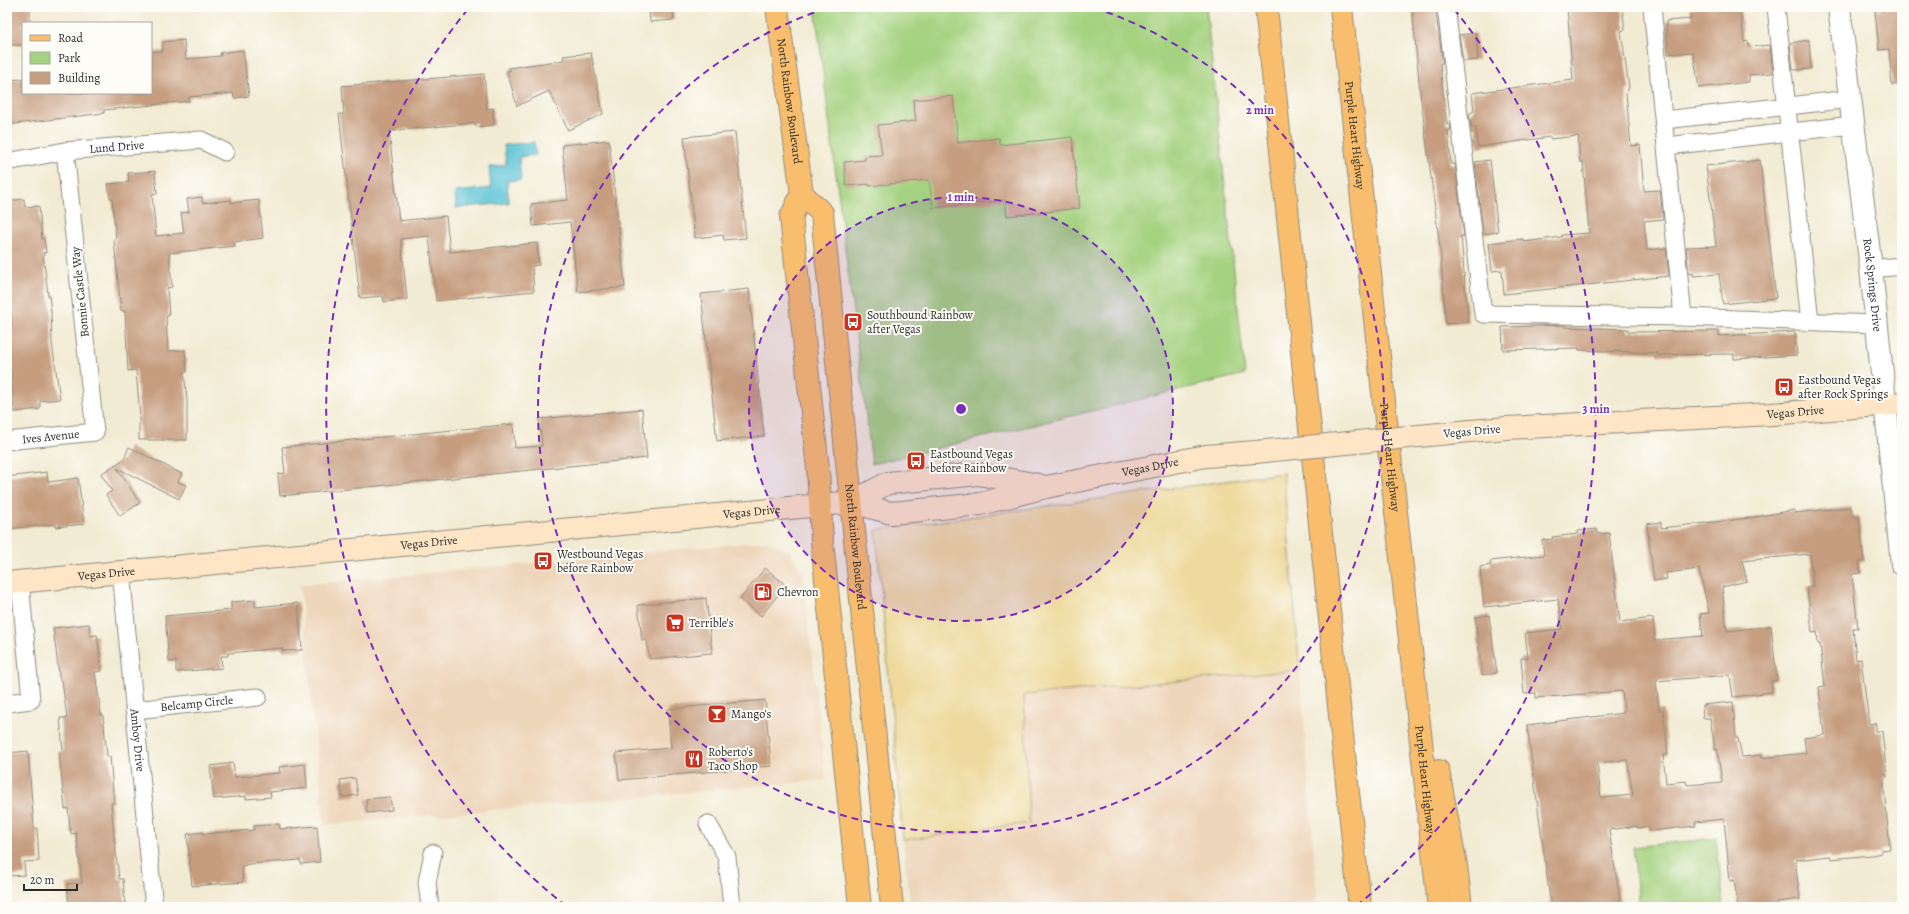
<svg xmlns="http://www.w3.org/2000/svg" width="1909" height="914" font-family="Alegreya,serif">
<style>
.built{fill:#eed6bb}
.green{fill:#a5d280;stroke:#687e56}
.sand{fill:#eeda9e;stroke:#8c8264}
.water{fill:#58c2d4;stroke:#427680}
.building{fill:#c69d7f;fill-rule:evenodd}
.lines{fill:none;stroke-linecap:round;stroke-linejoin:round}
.minor-casing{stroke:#8e8b7f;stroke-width:19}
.tertiary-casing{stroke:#8e8b7f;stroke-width:24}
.secondary-casing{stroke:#8e8b7f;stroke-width:24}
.primary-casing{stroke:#8e8b7f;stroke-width:24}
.motorway-casing{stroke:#8e8b7f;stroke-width:24}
.minor{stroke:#fff;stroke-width:17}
.tertiary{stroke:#fff;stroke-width:22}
.secondary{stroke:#fde5c5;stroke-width:22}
.primary{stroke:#f9be6d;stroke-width:22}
.motorway{stroke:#f9be6d;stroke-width:22}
.secondary-bridge-casing{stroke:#8e8b7f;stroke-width:24;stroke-linecap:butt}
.secondary-bridge{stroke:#fde5c5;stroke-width:22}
.ring{fill:none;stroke:#7b2cbf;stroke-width:2;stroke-dasharray:7 5}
.labels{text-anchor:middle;stroke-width:4;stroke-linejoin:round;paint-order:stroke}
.street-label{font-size:12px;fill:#2b2b2b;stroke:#fdfcf7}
.poi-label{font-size:12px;fill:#2b2b2b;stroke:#fdfcf7;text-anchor:start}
.centre{fill:#7b2cbf;stroke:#fdfcf7;stroke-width:2}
.ring-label{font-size:12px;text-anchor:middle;font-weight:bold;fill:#7b2cbf;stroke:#fdfcf7;stroke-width:4;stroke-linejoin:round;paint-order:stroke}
</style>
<rect width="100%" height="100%" fill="#fdfcf7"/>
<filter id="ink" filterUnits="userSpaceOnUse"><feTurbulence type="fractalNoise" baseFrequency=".025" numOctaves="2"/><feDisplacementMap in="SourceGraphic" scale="8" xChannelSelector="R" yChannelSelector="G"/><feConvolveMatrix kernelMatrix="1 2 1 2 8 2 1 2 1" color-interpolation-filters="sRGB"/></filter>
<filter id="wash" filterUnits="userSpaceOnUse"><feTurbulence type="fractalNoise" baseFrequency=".012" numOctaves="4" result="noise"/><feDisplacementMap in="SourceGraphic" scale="16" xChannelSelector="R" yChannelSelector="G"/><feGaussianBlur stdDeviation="0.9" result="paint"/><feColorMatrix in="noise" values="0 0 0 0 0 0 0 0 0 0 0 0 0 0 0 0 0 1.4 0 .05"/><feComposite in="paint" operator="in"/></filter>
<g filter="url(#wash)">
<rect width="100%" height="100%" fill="#f2ebd3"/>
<!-- built -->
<g class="built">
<polygon points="768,541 790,551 803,575 826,780 324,825 300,585"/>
<polygon points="1300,670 1318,907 911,907 903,840 1029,823 1024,695"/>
</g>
<!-- green -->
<g class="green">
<polygon points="815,7 1206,7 1245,374 872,464"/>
<polygon points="1716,838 1724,907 1639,907 1633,847"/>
</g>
<!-- sand -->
<polygon class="sand" points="1283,473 1300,670 1024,695 1029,823 903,840 876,530"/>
<!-- water -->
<polygon class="water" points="534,142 536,155 519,157 521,180 507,181 509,203 456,208 455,192 491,188 489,167 506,165 504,145"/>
<g id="blocks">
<!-- building -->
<g class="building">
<polygon points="7,7 30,7 30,23 23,23 23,45 7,45"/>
<polygon points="649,7 673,7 674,20 650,22"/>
<polygon points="1412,7 1435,7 1443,63 1440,63 1444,103 1447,125 1450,123 1451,130 1448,130 1451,164 1455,164 1464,236 1461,236 1468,322 1446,324 1440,247 1420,92"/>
<polygon points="1567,7 1622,7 1625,30 1621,31 1629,88 1626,93 1631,146 1640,145 1644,191 1660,190 1663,219 1644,221 1647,250 1666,248 1669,276 1504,294 1502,270 1492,271 1489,243 1523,239 1524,242 1561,237 1562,235 1589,233 1583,162 1580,162 1578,136 1550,139 1550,137 1478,147 1476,127 1471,127 1469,114 1474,111 1472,93 1573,80"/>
<polygon points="1690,7 1740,7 1744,42 1748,41 1749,47 1770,45 1773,73 1749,75 1749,82 1699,88 1693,52 1668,54 1666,21 1691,19"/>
<polygon points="1881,7 1899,7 1902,35 1902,84 1892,85 1889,49 1879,50 1875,11 1882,10"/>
<polygon points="1476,33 1478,60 1463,61 1459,35"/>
<polygon points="184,40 186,59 221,56 220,53 243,50 249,96 234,98 233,93 189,97 189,101 104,110 104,113 7,125 7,80 23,79 23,93 151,93 151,52 163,51 163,42"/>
<polygon points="1809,40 1811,69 1793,70 1790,43"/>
<polygon points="591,53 603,114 568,130 549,91 517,106 507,71 510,71 509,68 564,60 563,56"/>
<polygon points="484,74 487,109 493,108 494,125 476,127 476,123 389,131 399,221 446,216 450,252 537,243 539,265 532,266 534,291 436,301 429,236 401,239 407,299 384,302 383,296 360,298 339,114 344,114 342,86"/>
<polygon points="953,96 958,143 999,138 1000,145 1072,137 1080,208 1007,216 1005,200 933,208 929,180 869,186 869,184 846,186 844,162 865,160 865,156 882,155 878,125 916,121 913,100"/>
<polygon points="735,132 746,238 724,240 723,235 695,238 684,137"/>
<polygon points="609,140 625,287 578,292 570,222 533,226 531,204 568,200 562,145"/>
<polygon points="1490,160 1498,232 1483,234 1475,162"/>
<polygon points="1760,160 1776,298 1723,304 1719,274 1693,276 1693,273 1689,274 1686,247 1716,246 1706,166"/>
<polygon points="155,171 157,194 152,194 156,236 184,233 181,213 189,212 187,199 202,197 202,203 231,200 231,203 259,200 263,238 234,242 235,246 169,253 172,287 167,288 169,316 166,316 168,351 185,350 187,372 184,372 187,400 187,440 139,440 139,417 140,417 136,370 128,371 125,311 121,311 114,240 116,239 112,198 110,198 108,184 129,182 128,173"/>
<polygon points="24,199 25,207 39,206 42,239 44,239 46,253 43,253 48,295 49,295 51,312 52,343 60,399 40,401 40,409 14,412 11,373 7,374 7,325 12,324 7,287 7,201"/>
<polygon points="749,289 764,436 717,441 701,294"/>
<polygon points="1565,325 1565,327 1628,329 1628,332 1719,331 1719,336 1795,332 1797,355 1734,359 1734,354 1657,355 1657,353 1579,350 1579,348 1503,350 1502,327"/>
<polygon points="642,409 647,458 280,496 278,474 285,473 282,447 513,424 515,448 542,446 539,419"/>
<polygon points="129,447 182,474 178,482 186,485 179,499 117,468 140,503 120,516 106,495 112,491 101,474 124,459"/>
<polygon points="47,472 48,482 78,478 84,524 56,527 56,524 7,529 7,477"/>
<path d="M1851,507L1853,517H1859L1864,561H1859L1861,573L1852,574L1858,628H1853L1856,660L1861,659L1869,724L1876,723V731H1882L1887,777L1884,778V789L1890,849L1881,850V853L1872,855L1831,859L1830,856L1795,860L1800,899L1777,902V907H1738L1734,880L1730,881L1724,819L1695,822L1696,826L1649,831V826L1637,828V826L1609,830L1621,907H1551L1527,725L1624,713L1622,691L1536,698V693L1524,694L1521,658H1528L1525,633L1562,629L1558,599L1484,607L1480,567L1491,565L1490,561L1544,555L1542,540L1553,539L1552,537L1578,534V531L1597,529L1598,534L1609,533L1620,622L1653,618L1655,640L1703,636L1700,614L1709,613L1699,569L1666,573L1667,579L1654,581L1647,524L1661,522V528L1750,518L1794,510L1795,513ZM1810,554L1813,586L1807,587L1812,633L1817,632L1818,644H1820L1825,686L1819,687L1824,735L1804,738L1806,753L1761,758V755L1742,757L1738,738H1736L1733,702L1702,705L1703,718H1710L1715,750L1717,749L1722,782L1687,785L1686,781L1666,783L1663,755H1668L1666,736L1663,710H1659L1656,681L1730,675L1733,697L1772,692L1771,681L1777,680L1771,626L1727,631L1722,587L1747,581L1742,561ZM1627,760L1633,795L1601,798L1597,763Z"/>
<polygon points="765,568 786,585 761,616 740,599"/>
<polygon points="706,598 712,653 649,659 647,640 642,640 638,605"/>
<polygon points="255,600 255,607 298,603 302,650 283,651 282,648 228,653 228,656 221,656 222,668 176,672 176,661 169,662 165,616 231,610 231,602"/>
<polygon points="1489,615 1497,673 1482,675 1475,617"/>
<polygon points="89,624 90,636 97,635 99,649 102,671 95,672 101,715 103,715 107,757 110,756 114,803 111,803 114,837 119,879 123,879 125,904 69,907 67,884 82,883 76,833 71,834 68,808 65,809 63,791 59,752 63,751 60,718 67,718 62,680 60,681 53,628"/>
<polygon points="765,700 771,766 619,780 616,753 671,748 668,709"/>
<polygon points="28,751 34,828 37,828 39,861 24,862 25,875 7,876 7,753"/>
<polygon points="233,763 235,777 280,773 279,767 305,764 307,788 270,792 271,797 246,799 246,796 214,799 210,766"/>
<polygon points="355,778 358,795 342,797 340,780"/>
<polygon points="390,797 392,810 367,813 366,799"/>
<polygon points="279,824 280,829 317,826 320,862 301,864 300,860 250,864 242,866 243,882 192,886 187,834 203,832 203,834 254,830 254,826"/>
</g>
</g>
</g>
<g filter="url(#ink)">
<use href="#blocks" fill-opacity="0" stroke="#8e8b7f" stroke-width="1"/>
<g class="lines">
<!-- minor casing -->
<g class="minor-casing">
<g id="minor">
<polyline points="1446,7 1483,314 1683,317 1876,324"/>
<polyline points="1652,7 1683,317"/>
<polyline points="1776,7 1810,321"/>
<polyline points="1664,120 1850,99"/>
<polyline points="1667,146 1853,125"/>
<path id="s1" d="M7,162L65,151L201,140L225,152"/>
<polyline points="1871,269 1902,266"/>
<path id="s2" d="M7,441L95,432L65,151"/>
<path id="s3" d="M121,572L154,907"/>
<polyline points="7,703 31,700 20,582"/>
<path id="s4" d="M134,710L258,697"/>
<polyline points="708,824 727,857 732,907"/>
<polyline points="430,907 427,882 433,853"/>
</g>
</g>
<!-- tertiary casing -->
<g class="tertiary-casing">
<g id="tertiary">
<path id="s5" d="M1839,7L1871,269L1902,564"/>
</g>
</g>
<!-- secondary casing -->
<g class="secondary-casing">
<g id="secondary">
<path id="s6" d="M1470,431L1507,428L1772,414L1902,403"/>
<polyline points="852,502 888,483 978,474 1039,485"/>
<path id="s7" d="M7,583L852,502L891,513L980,504L1046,487L1206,456L1255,452"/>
</g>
</g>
<!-- primary casing -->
<g class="primary-casing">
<g id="primary">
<path id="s8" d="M777,7L802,194L791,217L818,469L822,541L860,907"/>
<path id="s9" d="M802,194L822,213L892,907"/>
</g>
</g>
<!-- motorway casing -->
<g class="motorway-casing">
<g id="motorway">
<polyline points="1266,7 1360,907"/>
<path id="s10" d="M1341,7L1439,907"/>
<polyline points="1438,771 1456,866 1461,907"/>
</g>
</g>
<!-- minor -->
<use href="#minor" class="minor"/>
<!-- tertiary -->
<use href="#tertiary" class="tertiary"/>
<!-- secondary -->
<use href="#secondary" class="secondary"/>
<!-- primary -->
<use href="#primary" class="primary"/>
<!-- motorway -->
<use href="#motorway" class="motorway"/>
<!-- secondary-bridge casing -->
<g class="secondary-bridge-casing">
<polyline id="secondary-bridge" points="1255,452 1470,431"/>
</g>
<!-- secondary-bridge -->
<use href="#secondary-bridge" class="secondary-bridge"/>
</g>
</g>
<!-- distance rings -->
<circle cx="961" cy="409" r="212" fill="#7b2cbf" fill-opacity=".12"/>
<g class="ring">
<circle cx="961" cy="409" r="212"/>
<path d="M1095 8A423 423 0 1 1 827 8"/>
<path d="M566 906A635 635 0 0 1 468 9M1454 9A635 635 0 0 1 1356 906"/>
</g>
<!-- icons -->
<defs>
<g id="bus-square" transform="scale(1)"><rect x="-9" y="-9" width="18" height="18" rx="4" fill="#c8321e" stroke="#fdfcf7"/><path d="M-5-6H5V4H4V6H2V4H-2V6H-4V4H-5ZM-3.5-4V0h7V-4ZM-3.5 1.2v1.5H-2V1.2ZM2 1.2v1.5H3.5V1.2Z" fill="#fff"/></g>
<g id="fuel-square" transform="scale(1)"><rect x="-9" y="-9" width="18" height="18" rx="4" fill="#c8321e" stroke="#fdfcf7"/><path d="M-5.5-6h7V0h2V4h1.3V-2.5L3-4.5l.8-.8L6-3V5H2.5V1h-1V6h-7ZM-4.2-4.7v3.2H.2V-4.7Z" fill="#fff"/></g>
<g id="supermarket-square" transform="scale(1)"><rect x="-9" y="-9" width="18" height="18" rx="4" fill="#c8321e" stroke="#fdfcf7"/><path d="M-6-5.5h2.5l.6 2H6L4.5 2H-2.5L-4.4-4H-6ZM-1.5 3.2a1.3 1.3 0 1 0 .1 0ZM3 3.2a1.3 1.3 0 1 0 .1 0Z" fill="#fff"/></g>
<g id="bar-square" transform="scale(1)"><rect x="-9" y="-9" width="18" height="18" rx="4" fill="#c8321e" stroke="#fdfcf7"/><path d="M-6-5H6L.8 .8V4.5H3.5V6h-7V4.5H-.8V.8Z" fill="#fff"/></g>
<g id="restaurant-square" transform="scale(1)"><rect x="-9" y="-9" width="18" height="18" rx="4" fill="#c8321e" stroke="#fdfcf7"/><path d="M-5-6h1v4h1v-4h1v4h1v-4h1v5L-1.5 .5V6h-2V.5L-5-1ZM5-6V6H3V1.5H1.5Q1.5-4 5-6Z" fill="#fff"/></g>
</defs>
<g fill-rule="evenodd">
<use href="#bus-square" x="853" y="322"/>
<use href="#bus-square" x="1784" y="387"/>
<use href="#bus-square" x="916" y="461"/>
<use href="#bus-square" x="543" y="561"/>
<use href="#fuel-square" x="763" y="592"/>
<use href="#supermarket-square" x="675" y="623"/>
<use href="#bar-square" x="717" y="714"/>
<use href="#restaurant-square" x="694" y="759"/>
</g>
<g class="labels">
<!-- street labels -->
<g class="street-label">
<text dy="4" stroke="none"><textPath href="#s8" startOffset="95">North Rainbow Boulevard</textPath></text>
<text dy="4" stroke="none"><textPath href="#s10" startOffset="129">Purple Heart Highway</textPath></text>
<text dy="4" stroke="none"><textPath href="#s1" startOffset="111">Lund Drive</textPath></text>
<text dy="4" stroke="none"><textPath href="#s5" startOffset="280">Rock Springs Drive</textPath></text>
<text transform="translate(80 292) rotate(-96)" y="4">Bonnie Castle Way</text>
<text dy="4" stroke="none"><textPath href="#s6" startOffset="326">Vegas Drive</textPath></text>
<text transform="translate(1472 431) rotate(-5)" y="4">Vegas Drive</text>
<text dy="4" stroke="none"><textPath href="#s2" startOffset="44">Ives Avenue</textPath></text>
<text dy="4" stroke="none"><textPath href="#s10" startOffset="453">Purple Heart Highway</textPath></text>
<text dy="4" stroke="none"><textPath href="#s7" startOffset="1153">Vegas Drive</textPath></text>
<text dy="4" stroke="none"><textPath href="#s7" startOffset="748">Vegas Drive</textPath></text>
<text dy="4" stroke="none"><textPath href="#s7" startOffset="424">Vegas Drive</textPath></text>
<text dy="4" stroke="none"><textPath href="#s9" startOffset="363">North Rainbow Boulevard</textPath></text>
<text dy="4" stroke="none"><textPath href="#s7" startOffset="100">Vegas Drive</textPath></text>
<text dy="4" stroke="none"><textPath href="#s4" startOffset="63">Belcamp Circle</textPath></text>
<text dy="4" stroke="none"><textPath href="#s3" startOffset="169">Amboy Drive</textPath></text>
<text dy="4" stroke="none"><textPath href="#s10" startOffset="777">Purple Heart Highway</textPath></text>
</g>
<!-- poi labels -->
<g class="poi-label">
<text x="867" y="319">Southbound Rainbow<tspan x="867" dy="14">after Vegas</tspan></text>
<text x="1798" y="384">Eastbound Vegas<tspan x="1798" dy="14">after Rock Springs</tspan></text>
<text x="930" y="458">Eastbound Vegas<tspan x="930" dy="14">before Rainbow</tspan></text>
<text x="557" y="558">Westbound Vegas<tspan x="557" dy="14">before Rainbow</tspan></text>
<text x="777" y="596">Chevron</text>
<text x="689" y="627">Terrible's</text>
<text x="731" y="718">Mango's</text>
<text x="708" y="756">Roberto's<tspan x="708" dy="14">Taco Shop</tspan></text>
</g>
</g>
<circle cx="961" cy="409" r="6" class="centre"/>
<g class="ring-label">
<text x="1260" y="114">2 min</text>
<text x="961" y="201">1 min</text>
<text x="1596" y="413">3 min</text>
</g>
<!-- margin -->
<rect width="1909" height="914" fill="none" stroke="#fdfcf7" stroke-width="24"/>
<!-- legend -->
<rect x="22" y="22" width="130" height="72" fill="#fdfcf7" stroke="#a9a8a5"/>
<rect x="30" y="35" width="20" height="6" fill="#f9be6d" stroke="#a9a8a5"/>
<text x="58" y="42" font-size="12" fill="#2b2b2b">Road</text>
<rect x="30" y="52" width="20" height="12" fill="#a5d280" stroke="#a9a8a5"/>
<text x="58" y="62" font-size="12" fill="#2b2b2b">Park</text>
<rect x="30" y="72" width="20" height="12" fill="#c69d7f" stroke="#a9a8a5"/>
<text x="58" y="82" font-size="12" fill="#2b2b2b">Building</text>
<!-- scale -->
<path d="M24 884v6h53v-6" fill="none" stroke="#2b2b2b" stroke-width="2"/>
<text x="30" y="884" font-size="12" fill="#2b2b2b" stroke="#fdfcf7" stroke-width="3" paint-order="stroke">20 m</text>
</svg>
